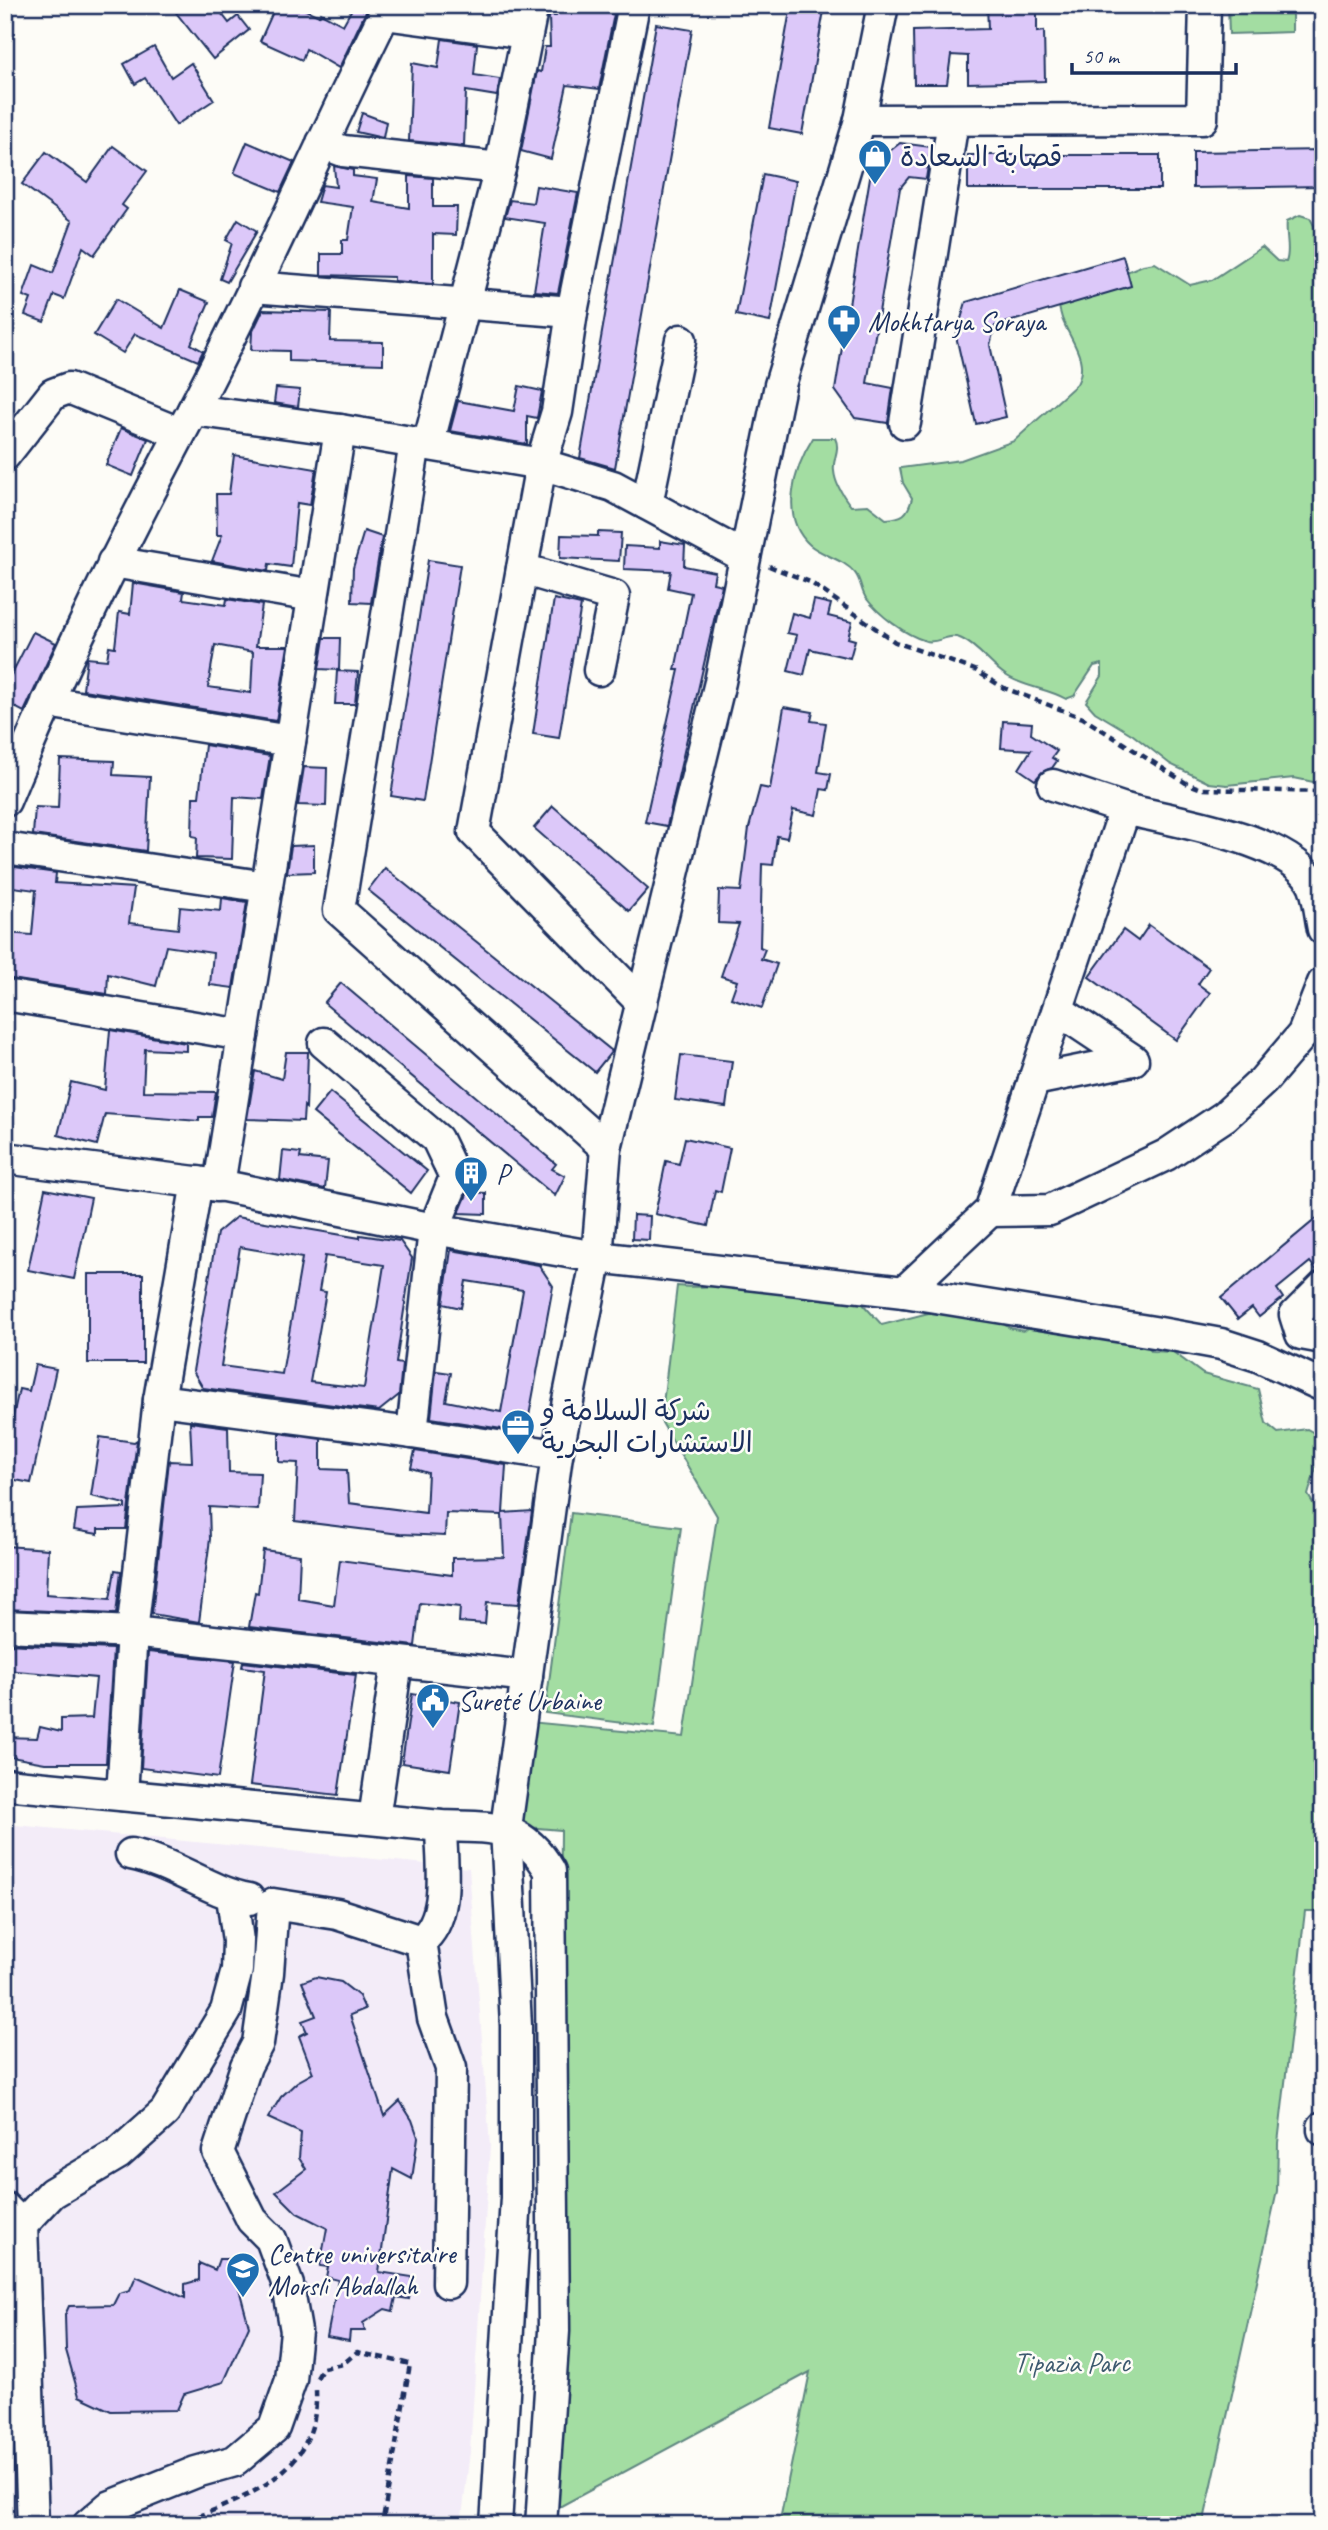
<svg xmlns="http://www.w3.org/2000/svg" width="1328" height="2530" font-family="Caveat,'Playpen Sans Arabic',sans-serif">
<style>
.built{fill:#f3ecf8}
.green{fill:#a3dda2;stroke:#5f8680;stroke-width:2}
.building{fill:#dcc8f9;stroke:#1b2f5e;stroke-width:2;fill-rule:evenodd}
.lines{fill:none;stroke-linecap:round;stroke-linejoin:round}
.minor-casing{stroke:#1b2f5e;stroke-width:35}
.path{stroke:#1b2f5e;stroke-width:4.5;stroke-dasharray:7 5;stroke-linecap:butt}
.minor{stroke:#fdfcf7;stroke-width:30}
.labels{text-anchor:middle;stroke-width:5;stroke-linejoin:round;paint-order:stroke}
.poi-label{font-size:28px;fill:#1b2f5e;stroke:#fdfcf7;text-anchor:start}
.park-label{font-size:28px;fill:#3d5a6f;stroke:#fdfcf7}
</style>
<rect width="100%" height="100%" fill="#fdfcf7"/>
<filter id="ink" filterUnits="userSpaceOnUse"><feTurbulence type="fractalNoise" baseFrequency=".0143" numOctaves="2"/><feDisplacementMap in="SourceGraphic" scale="14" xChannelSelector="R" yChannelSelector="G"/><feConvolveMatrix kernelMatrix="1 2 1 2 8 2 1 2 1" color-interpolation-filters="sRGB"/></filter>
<g filter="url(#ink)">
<!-- built -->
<polygon class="built" points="5,1824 469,1868 490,2146 470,2452 461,2525 5,2525"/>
<!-- green -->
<g class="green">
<polygon points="1228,5 1292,5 1292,32 1229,34"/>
<path d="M1300,215L1310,218L1323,242V784L1294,778L1227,785L1209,783L1170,764L1133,735L1095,712L1086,702L1102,676V664L1094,666L1074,696L1066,699C1047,688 1026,688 1007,676C991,666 979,647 962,639C949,632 939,644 926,641C905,635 879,615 866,598C861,591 861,580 855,573C844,559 823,556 810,545C779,518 794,468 813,438H835C841,450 832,459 834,471C835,483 843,496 851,506L868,505L886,519C902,518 908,515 912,498L903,483L900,468L961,460L1014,441L1077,384C1093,353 1057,330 1059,300L1143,265L1155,263L1190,285L1212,280L1262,247L1277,261L1286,262C1291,250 1285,235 1287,221Z"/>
<path d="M677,1286C701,1289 726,1283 749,1287C754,1288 760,1292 765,1292C784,1291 794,1290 813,1297L825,1291L860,1301L882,1325L944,1309L972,1319L990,1316L1010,1328L1023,1331L1036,1325L1139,1337L1152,1351L1173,1352L1203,1374L1258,1389L1266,1423L1278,1433L1307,1429L1316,1434L1317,1464L1308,1495L1316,1508L1323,1504V1911H1305L1278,2143L1277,2191L1203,2525H779L810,2372L537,2519L557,2259L561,1830L514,1826L530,1722L684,1737L717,1516L661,1421Z"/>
<polygon points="571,1513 681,1527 654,1727 545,1713"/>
</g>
<!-- building -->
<g class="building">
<polygon points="170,5 215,5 229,23 238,16 249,30 213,59"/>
<polygon points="276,5 295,5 319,16 321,13 343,25 354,5 369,5 339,68 306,49 302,60 260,41"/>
<polygon points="559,5 578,5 577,8 614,14 599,89 567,85 551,159 521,151 537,71 541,72 545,47 550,47 549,16 556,16"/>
<polygon points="791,5 825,5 802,134 769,128"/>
<polygon points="987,5 1037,5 1037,32 1044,31 1045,81 968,83 968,56 951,55 947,84 914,84 913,31 988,29"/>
<polygon points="656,24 692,30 615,468 580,458"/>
<polygon points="442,39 477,44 474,75 500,79 497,96 466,91 464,146 409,141 412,63 438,68"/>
<polygon points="154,47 171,77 191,63 214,100 176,125 145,78 135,84 124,64"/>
<polygon points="362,113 386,122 383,138 356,132"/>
<polygon points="247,142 294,162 280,192 234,173"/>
<polygon points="900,143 931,147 926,179 909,177 900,188 867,383 893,388 888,423 855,418 835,390 872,165"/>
<polygon points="113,146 147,171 122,205 127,209 94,255 83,247 64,299 54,295 44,322 25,315 31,299 23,296 34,265 53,273 72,221 22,184 46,152 87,182"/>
<polygon points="1323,150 1323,186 1193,188 1193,152"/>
<rect x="968" y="155" width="192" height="34"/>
<polygon points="334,166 353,170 353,176 377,179 373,202 409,208 409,176 433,178 433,207 457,207 456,235 433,234 433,284 394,281 394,277 321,275 321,254 342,254 342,240 348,240 353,207 317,202 322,185 336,187"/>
<polygon points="763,174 796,181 770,322 736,315"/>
<polygon points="536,186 578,193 558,293 534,291 545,223 505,217 510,200 533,203"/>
<polygon points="238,219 257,231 227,282 220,279 232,243 226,240"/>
<polygon points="1123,256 1131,286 995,326 990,345 1006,417 976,424 956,336 966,302"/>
<polygon points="180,290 209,302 191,344 203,351 198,361 135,334 123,353 94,335 116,299 164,328"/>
<polygon points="263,310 331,312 330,341 383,342 383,364 289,361 289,351 251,350 252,333"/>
<polygon points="519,386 542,391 537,418 527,416 527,444 450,431 458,401 514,411"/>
<polygon points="276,388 300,390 298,407 274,403"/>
<polygon points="121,428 148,439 133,476 106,465"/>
<polygon points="234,455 316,469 310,505 297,503 291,567 269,564 268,571 212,561 222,535 217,535 216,494 229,494"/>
<polygon points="364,531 382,537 371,603 352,602 353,568"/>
<polygon points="598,532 621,533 619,561 560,558 561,535 598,536"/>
<polygon points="660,541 685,545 684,566 715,572 713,583 722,585 667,826 645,822 679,670 675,670 691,593 668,588 671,571 624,569 625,546 660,548"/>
<polygon points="428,560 460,565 423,801 391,796"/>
<path d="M133,583L184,592L183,599L226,605L227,599L262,605L256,646H288L276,721L83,690L87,658L107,660L109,646L115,647L119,612L130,614ZM215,645L253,652L251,693L208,687Z"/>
<polygon points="554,599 581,605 559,738 533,734"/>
<polygon points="814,600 831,604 828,616 852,622 848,638 855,640 850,658 810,649 804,675 788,671 797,635 787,633 792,613 810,618"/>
<polygon points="33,632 56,643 24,712 5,702 5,687"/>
<polygon points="324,638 340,638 339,670 319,669"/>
<polygon points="337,671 358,672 355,704 335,704"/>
<polygon points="784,707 813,712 811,721 826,723 818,772 831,774 828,790 821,789 816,815 793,810 787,838 777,836 773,865 762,864 760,947 765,949 761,959 777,964 762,1008 731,998 737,981 721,976 739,924 718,923 719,890 741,891 749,828 760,787 770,789"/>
<polygon points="1003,721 1032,723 1031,734 1057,751 1052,758 1057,761 1052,768 1042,772 1035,780 1019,769 1031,750 1001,748"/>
<polygon points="205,745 270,756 263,799 234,797 232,859 196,858 197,837 192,836 193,797 199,797"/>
<polygon points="60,759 114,761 113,775 150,777 146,851 33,835 35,807 58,808"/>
<polygon points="304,767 327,768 326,806 298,805"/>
<polygon points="553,806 648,889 629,911 534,828"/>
<polygon points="314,845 314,872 287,873 291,846"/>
<polygon points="8,866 56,873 55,883 134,888 129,923 178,929 180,907 221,911 222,898 247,902 233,988 210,985 213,953 166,946 156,986 108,974 107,994 5,978 5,933 32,935 36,890 5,886"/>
<polygon points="385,868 612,1051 595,1072 368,890"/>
<polygon points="1149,925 1209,968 1198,984 1210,993 1176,1040 1089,977 1123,930 1138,941"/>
<polygon points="341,983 556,1164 552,1169 565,1176 555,1196 324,1003"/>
<polygon points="110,1030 186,1043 186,1051 145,1049 143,1091 216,1092 212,1117 199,1117 199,1121 105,1114 97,1145 58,1135 71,1082 105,1090"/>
<polygon points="286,1052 308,1052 306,1108 304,1106 303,1121 247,1119 255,1071 282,1079"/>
<polygon points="681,1055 732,1061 726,1107 675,1100"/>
<polygon points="330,1092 427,1171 411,1193 313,1113"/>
<polygon points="685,1138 730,1148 721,1192 715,1190 708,1226 655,1214 666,1161 679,1164"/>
<polygon points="283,1151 301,1153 300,1158 328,1161 325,1189 280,1180"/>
<polygon points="45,1189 91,1198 74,1279 28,1270"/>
<polygon points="468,1192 486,1193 486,1214 459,1213"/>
<polygon points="1323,1213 1323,1270 1317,1271 1310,1262 1277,1289 1283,1298 1259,1317 1252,1308 1238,1319 1221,1298"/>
<polygon points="633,1215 650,1216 649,1240 632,1239"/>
<path d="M236,1217L360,1238V1235L400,1241L412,1258L396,1363L402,1364L399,1395L379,1411L203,1388L193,1371L217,1233ZM240,1247L302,1258L282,1374L221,1366ZM325,1256L384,1265L364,1388L310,1382L326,1292L319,1291Z"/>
<polygon points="451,1250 539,1265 553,1286 527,1427 521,1432 431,1418 436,1371 451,1373 446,1401 501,1412 523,1290 466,1281 461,1308 443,1304"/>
<rect x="88" y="1274" width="55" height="89"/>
<polygon points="35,1365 56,1369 31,1483 5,1478 5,1453 19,1389 29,1391"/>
<polygon points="190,1422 228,1427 229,1472 260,1473 258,1510 209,1507 210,1539 199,1622 152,1614 169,1461 192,1462"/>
<polygon points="279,1433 321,1439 321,1469 347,1470 349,1503 426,1513 428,1473 411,1468 415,1451 506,1465 503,1513 532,1511 519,1604 487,1602 485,1624 459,1622 460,1607 420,1603 415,1646 249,1627 255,1592 258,1593 263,1550 300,1555 298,1599 334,1605 340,1560 452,1575 452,1558 504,1557 502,1515 446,1513 445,1536 400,1534 295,1521 298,1463 279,1462"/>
<polygon points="100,1437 134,1442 137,1440 126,1529 98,1529 98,1534 74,1530 77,1510 125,1508 125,1504 91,1496"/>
<polygon points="5,1546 48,1549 46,1594 110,1599 115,1570 121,1571 116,1614 5,1609"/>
<polygon points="5,1644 113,1649 106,1763 45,1763 5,1756 5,1737 37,1738 40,1727 61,1732 61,1719 92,1718 96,1678 5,1670"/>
<polygon points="148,1652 235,1661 218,1778 141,1768"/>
<polygon points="243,1662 356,1675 338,1795 250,1785 265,1670 242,1667"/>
<polygon points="412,1694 460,1702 450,1770 402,1763"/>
<polygon points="316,1977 341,1982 359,1996 365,2009 350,2015 384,2116 400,2101 412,2120 418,2137 412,2179 393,2169 379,2272 412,2277 409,2299 396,2297 393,2311 385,2309 363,2323 365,2331 350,2331 349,2341 327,2337 338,2280 326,2277 328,2267 320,2266 327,2228 297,2213 276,2192 306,2169 299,2158 301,2133 268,2118 281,2097 297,2082 313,2073 299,2036 307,2032 302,2021 316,2016 302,1982"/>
<polygon points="219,2259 231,2259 249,2326 224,2382 184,2394 177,2410 111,2411 79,2396 66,2350 65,2315 69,2306 113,2305 119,2293 130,2290 136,2276 185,2298 185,2284 199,2280 199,2263 215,2270"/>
</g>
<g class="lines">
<!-- minor casing -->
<g class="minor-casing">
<g id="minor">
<polyline points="634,5 572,312 557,412 541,464 474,832 642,1003"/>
<polyline points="384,14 526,33"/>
<polyline points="860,120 1202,119 1205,5"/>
<polyline points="322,143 343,151 500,168"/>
<polyline points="253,287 572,312"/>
<polyline points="193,410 340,430 541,464 613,486 745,557"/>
<polyline points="905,423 953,121"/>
<polyline points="415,443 339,910 606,1148"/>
<polyline points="428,445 500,168 533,5"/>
<polyline points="5,455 53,394 69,388 179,433"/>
<polyline points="647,504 681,340"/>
<polyline points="113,562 313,596"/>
<polyline points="522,569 614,596 599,670"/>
<polyline points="47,702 290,741"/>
<path d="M5,801C60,667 125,538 193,410C263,277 322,139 389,5"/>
<path d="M1125,809C1171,821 1294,838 1314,886C1319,899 1320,915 1323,929"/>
<polyline points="5,848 267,887"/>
<polyline points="5,995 243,1035"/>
<polyline points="1034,1080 1133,1060 1058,1010"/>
<polyline points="5,1158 219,1185 434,1229 597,1257 904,1292 1160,1333 1221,1344 1258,1356 1323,1386"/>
<polyline points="219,1185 340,430"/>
<polyline points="217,1186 197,1182 159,1400 412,1433 434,1229 455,1177 437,1139 324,1043"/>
<polyline points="990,1211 1050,1210 1166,1155 1225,1116 1263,1081 1303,1034 1323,983"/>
<polyline points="1323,1287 1295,1315 1301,1334 1323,1338"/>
<polyline points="904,1292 990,1211 1125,809 1053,785"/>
<polyline points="412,1433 557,1455"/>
<polyline points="5,1626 132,1632 159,1400"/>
<path d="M5,1784L441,1826C491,1828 522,1822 550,1871L554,2331L541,2525"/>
<polyline points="122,1795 132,1632 527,1676"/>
<polyline points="374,1819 397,1662"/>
<path d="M131,1854C175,1863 207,1891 249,1899"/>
<path d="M421,1941C452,1916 441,1862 441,1826"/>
<polyline points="1323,2127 1323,2130"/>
<polyline points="5,2208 22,2225 33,2525"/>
<polyline points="22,2225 52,2193 118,2154 165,2112 226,2011 237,1970 238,1941 232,1896"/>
<polyline points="88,2525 109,2507 196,2472 235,2461 274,2428 291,2380 296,2331 288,2285 271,2239 252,2220 218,2152 246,2066 258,2043 268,1973 273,1904 337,1914 421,1941 433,2018 451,2068 448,2283"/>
<polyline points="496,2525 516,2198 516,2026 506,1828 557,1455 597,1257 606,1148 720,682 780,385 860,120 883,5"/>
</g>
</g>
<!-- path -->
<g class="path">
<polyline points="769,566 810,582 895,642 975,670 1004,688 1083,718 1186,783 1202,789 1323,792"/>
<polyline points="317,2378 323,2368 343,2364 357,2352 410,2364 382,2525"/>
<path d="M176,2525C242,2499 320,2475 316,2390"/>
</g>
<!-- minor -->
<use href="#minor" class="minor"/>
</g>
</g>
<!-- icons -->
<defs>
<g id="shop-pin" transform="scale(1.75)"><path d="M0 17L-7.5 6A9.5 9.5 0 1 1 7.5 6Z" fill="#1f6fb2" stroke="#fdfcf7"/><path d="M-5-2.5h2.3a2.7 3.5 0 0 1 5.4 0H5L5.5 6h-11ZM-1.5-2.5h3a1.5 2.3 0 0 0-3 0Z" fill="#fff"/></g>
<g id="pharmacy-pin" transform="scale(1.75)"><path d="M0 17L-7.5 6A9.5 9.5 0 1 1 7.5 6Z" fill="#1f6fb2" stroke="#fdfcf7"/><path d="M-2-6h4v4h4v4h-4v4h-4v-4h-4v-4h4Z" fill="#fff"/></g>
<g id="building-pin" transform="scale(1.75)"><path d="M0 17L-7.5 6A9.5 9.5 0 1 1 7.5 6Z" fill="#1f6fb2" stroke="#fdfcf7"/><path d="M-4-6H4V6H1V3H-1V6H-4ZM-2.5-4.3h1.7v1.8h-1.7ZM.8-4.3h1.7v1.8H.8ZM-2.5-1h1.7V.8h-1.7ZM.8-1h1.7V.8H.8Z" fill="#fff"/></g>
<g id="office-pin" transform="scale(1.75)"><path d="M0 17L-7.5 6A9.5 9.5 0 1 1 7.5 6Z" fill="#1f6fb2" stroke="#fdfcf7"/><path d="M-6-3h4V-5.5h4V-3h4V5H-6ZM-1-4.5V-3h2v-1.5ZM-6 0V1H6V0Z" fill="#fff"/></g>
<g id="civic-pin" transform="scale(1.75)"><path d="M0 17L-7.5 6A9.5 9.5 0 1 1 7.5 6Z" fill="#1f6fb2" stroke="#fdfcf7"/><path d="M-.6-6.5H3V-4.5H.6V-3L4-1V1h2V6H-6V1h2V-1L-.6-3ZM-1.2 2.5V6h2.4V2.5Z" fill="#fff"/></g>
<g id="university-pin" transform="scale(1.75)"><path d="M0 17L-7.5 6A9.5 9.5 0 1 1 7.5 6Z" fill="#1f6fb2" stroke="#fdfcf7"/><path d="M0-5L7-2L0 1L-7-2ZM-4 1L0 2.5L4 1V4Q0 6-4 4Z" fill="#fff"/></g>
</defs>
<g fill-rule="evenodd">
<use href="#shop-pin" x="875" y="156"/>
<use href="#pharmacy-pin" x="844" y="321"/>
<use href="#building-pin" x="471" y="1173"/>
<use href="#office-pin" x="518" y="1426"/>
<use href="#civic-pin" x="433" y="1700"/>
<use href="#university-pin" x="243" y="2269"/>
</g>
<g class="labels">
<!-- poi labels -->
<g class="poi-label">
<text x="900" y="166">قصابة السعادة</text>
<text x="868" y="331">Mokhtarya Soraya</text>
<text x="496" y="1183">P</text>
<text x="542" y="1420">شركة السلامة و<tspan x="542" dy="32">الاستشارات البحرية</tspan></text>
<text x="458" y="1710">Sureté Urbaine</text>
<text x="268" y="2263">Centre universitaire<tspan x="268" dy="32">Morsli Abdallah</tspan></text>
</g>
<!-- park labels -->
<g class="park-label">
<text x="1072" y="2372">Tipazia Parc</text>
</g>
</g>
<!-- margin -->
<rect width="1328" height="2530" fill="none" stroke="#fdfcf7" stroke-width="28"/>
<rect x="14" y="14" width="1300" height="2502" fill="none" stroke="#1b2f5e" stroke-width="2.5" filter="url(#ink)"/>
<!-- scale -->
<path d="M1072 63v10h164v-10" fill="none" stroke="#1b2f5e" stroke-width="3.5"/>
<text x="1083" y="63" font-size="21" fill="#1b2f5e" stroke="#fdfcf7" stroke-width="5" paint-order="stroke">50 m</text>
</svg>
